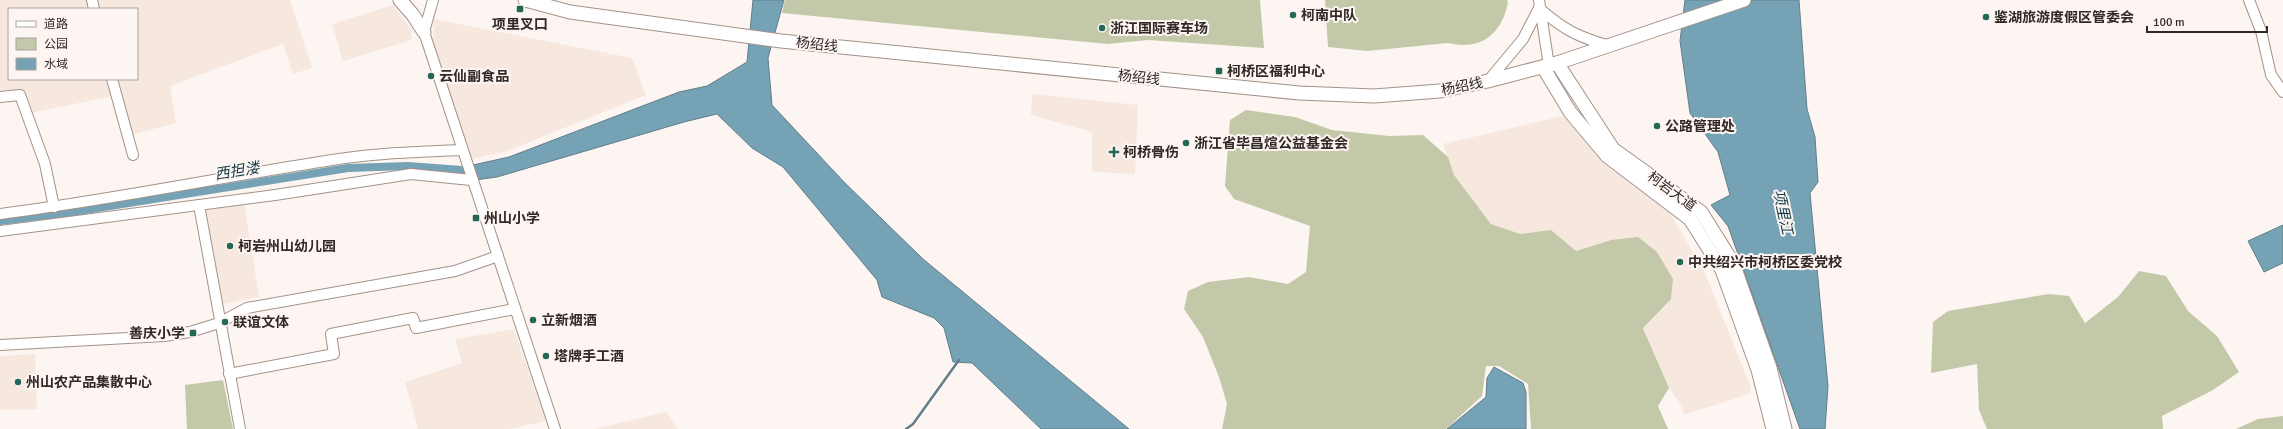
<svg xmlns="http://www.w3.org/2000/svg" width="2283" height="429" font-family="Signika,'Noto Sans SC',sans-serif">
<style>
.built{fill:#f7e8df;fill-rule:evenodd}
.green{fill:#c3c9a8}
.water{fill:#76a2b6;stroke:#617e8a}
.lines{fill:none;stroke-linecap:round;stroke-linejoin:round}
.stream{stroke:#617e8a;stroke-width:2.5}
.canal{stroke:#76a2b6;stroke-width:8}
.minor-casing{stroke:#a39288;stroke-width:12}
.major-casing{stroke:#a39288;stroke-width:15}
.minor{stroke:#fff;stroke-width:10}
.major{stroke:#fff;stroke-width:13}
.poi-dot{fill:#256756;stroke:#fdf5f1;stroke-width:1.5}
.labels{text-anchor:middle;stroke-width:4;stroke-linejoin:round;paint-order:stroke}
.poi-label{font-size:14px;font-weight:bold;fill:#302925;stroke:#fdf5f1;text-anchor:start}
.street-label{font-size:14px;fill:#302925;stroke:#fdf5f1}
.water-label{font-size:15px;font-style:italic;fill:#103847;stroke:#fdf5f1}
</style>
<rect width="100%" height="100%" fill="#fdf5f1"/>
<!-- built -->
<g class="built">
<path d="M0,0H290L312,68L293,74L283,44L170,86L176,123L131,135L119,95L30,113L22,92L0,93ZM9,9H137V79H9Z"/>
<polygon points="393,5 411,30 412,40 343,61 332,24"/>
<polygon points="434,19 632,58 646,95 505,152 471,159 433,50"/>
<polygon points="1032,94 1138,105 1135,174 1092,172 1092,132 1031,115"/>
<polygon points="1563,116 1604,164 1670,213 1704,271 1751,388 1749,394 1684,415 1680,403 1669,388 1643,327 1671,299 1611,240 1576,251 1551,230 1520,235 1491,224 1454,175 1443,144"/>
<polygon points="244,202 259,297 219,305 202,209"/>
<polygon points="514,329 546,421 510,429 418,429 405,382 462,363 455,339"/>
<polygon points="35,354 37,409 0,410 0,356"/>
<polygon points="666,412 678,429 594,429"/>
</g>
<!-- green -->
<g class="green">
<polygon points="785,0 1260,0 1264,48 1148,40 1108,44 782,13"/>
<path d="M1325,0H1507L1508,2C1502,34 1481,51 1448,43L1367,51L1328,47Z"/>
<polygon points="1246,110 1295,117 1332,130 1389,136 1423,135 1448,157 1454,175 1491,224 1520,234 1551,230 1576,251 1611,240 1638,237 1657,252 1673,279 1671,299 1643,328 1669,388 1658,406 1668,429 1531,429 1528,384 1499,366 1486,366 1482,396 1446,429 1222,429 1227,404 1219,377 1203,337 1184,309 1188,291 1208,282 1249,277 1288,284 1306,272 1310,226 1234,199 1225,186 1230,120"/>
<polygon points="2139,271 2166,276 2188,311 2217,336 2239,372 2213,390 2162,416 2163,429 1987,429 1979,410 1977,364 1931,373 1933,322 1948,311 2049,294 2069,296 2085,323 2118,297"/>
<polygon points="223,380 233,429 187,429 185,385"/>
<polygon points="2283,416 2283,429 2236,429 2258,419"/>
</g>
<!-- water -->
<g class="water">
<polygon points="753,0 784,0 768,58 772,105 844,182 923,259 1129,429 1041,429 972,363 953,362 944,328 934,318 882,297 877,280 783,167 752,148 717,114 684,122 497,177 475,180 473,165 509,157 679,92 707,86 747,62"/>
<polygon points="1685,0 1799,0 1807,109 1815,137 1818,182 1810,193 1828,386 1825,429 1800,429 1728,226 1711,205 1730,195 1718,152 1690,113 1680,41"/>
<polygon points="2283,225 2283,263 2264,272 2248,241"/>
<polygon points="1494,367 1523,383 1526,392 1526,429 1447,429 1486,397 1487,378"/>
</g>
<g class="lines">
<!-- stream -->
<polyline class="stream" points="906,429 913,424 959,360"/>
<!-- canal -->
<polyline class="canal" points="0,221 66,213 348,168 408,166 475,171"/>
<!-- minor casing -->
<g class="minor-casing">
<g id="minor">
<polyline points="92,0 94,9"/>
<polyline points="433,0 424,32 555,429"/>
<polyline points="1539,0 1549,66"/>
<polyline points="2249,0 2261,31 2271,75 2283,92"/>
<path d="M1539,8C1564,30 1578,37 1610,46"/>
<polyline points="112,79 133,155"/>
<polyline points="1488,81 1523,39 1539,8"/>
<polyline points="0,97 20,95 45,164 54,207"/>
<polyline points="199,205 240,429"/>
<path d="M0,214C111,200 222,177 332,160C375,153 419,152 462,150"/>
<polyline points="0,231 275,195 411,174 471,180"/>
<polyline points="0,345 164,336 190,332 219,323 247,308 455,271 498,256"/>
<polyline points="229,374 334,354 331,334 413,318 416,328 515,309"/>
</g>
</g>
<!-- major casing -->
<g class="major-casing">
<g id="major">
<polyline points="400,0 413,15 424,32"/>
<polyline points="525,0 570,12 781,41 1299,93 1374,96 1440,91 1488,81 1557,63 1744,0"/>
<polyline points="1557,63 1613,149 1701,212 1733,263 1770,368 1785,429"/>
<polyline points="1543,67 1570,112 1607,156 1690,219 1722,270 1758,370 1773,429"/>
</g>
</g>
<!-- minor -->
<use href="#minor" class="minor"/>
<!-- major -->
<use href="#major" class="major"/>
</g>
<!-- markers -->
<g class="poi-dot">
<rect x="516" y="5" width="8" height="8" rx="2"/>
<circle cx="1293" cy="15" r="4"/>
<circle cx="1986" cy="17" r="4"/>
<circle cx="1102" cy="28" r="4"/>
<rect x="1215" y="67" width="8" height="8" rx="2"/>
<circle cx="431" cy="76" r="4"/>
<circle cx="1657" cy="126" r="4"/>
<circle cx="1186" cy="143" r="4"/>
<path d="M1112 146h4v4h4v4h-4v4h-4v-4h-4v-4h4z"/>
<rect x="472" y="214" width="8" height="8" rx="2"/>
<circle cx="230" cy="246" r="4"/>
<circle cx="1680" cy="262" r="4"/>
<circle cx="533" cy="320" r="4"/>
<circle cx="225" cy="322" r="4"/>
<rect x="189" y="329" width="8" height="8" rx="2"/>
<circle cx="546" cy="356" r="4"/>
<circle cx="18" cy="382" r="4"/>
</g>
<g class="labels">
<!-- poi labels -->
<g class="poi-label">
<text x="1301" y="20">柯南中队</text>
<text x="1994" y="22">鉴湖旅游度假区管委会</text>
<text x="520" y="29" text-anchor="middle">项里叉口</text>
<text x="1110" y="33">浙江国际赛车场</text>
<text x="1227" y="76">柯桥区福利中心</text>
<text x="439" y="81">云仙副食品</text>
<text x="1665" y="131">公路管理处</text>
<text x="1194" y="148">浙江省毕昌煊公益基金会</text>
<text x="1123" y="157">柯桥骨伤</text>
<text x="484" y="223">州山小学</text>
<text x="238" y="251">柯岩州山幼儿园</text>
<text x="1688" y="267">中共绍兴市柯桥区委党校</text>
<text x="541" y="325">立新烟酒</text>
<text x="233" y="327">联谊文体</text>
<text x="185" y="338" text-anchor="end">善庆小学</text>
<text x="554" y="361">塔牌手工酒</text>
<text x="26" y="387">州山农产品集散中心</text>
</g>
<!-- street labels -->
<g class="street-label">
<text transform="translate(817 44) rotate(6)" y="5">杨绍线</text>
<text transform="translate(1139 77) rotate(6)" y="5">杨绍线</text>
<text transform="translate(1462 86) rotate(-11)" y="5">杨绍线</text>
<text transform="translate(1672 191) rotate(36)" y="5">柯岩大道</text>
</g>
<!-- water labels -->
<g class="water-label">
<text transform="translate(237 171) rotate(-9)" y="5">西担溇</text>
<text transform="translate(1783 212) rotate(78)" y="5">项里江</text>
</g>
</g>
<!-- legend -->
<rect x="8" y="8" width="130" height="72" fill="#fdf5f1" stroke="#aba39f"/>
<rect x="16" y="21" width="20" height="6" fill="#ffffff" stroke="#aba39f"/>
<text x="44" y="28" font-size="12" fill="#302925">道路</text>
<rect x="16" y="38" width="20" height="12" fill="#c3c9a8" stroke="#aba39f"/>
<text x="44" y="48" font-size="12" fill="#302925">公园</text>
<rect x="16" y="58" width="20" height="12" fill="#76a2b6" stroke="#aba39f"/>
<text x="44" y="68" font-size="12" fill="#302925">水域</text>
<!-- scale -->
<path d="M2147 26v6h120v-6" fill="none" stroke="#302925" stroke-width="2"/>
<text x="2153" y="26" font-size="12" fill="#302925" stroke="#fdf5f1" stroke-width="3" paint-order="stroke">100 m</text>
</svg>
